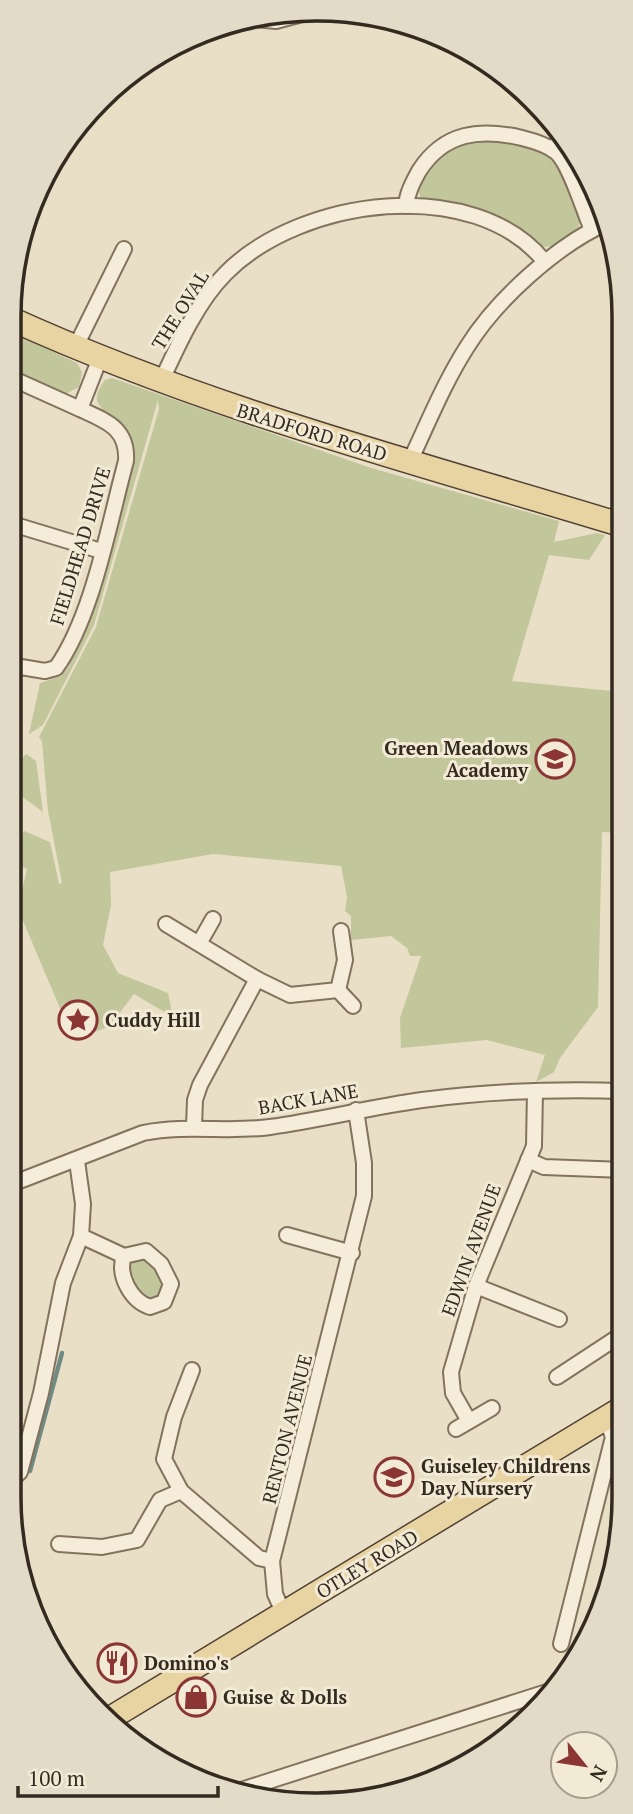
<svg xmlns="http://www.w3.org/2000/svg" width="633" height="1814" font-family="'PT Serif',serif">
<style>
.green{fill:#c1c69b}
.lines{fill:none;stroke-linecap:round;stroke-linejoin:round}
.stream{stroke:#6f8b84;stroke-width:4.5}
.street-casing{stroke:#83725e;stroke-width:18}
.primary-casing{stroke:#514132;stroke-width:26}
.street{stroke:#f5edd9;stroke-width:14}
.primary{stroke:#e8d3a2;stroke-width:23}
.labels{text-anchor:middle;stroke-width:6;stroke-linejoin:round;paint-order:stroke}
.street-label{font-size:19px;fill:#352a20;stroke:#f2ead5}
.poi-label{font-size:19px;font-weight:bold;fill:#352a20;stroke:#f2ead5;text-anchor:start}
.rim{fill:none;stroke:#352a20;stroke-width:3.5}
</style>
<rect width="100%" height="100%" fill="#e9dfc6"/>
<!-- green -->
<g class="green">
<polygon points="476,138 527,145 553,156 580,218 578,231 560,245 543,247 505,220 421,199 417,187 442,152"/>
<polygon points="9,331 77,363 82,372 79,387 62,396 9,372"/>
<path d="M112,378L371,468L559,521L554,542L597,533L605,535L589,560L549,555L512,681L622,692L623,833L602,832L598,1007L560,1058L554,1072L536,1082L545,1055L487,1040L401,1048L400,1018L421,956H410L407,948L391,936L351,940V916L345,911L347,897L341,866L213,854L110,872L111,905L103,945L118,973L168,993L173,1017L134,994L109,1027L73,1039L18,909L27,869L11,862L24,831L50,842L59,884L62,883L48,811L42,741L39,737L96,627L159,409L158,400L94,625L43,725L29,734L40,683L61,676L70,665L67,662L133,463C133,452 134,440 128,430C114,411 82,410 105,380Z"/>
<polygon points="26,754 36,761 43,812 9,787 11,771"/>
<path d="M141,1257C155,1263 167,1279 162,1294L154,1300C133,1297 128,1276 129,1259Z"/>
</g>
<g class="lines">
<!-- stream -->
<polyline class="stream" points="30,1471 62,1353"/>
<!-- street casing -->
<g class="street-casing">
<g id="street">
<polyline points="255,19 276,21 306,13"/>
<polyline points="553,150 562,135"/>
<path d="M406,206C407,193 413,182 419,171C444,132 480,128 522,138C534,141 547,145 556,152C570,164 584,212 592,230"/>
<polyline points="75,348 124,249"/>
<polyline points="9,377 80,409 100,358"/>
<path d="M161,382C178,345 197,302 226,273C300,198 474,174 545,262"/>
<path d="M410,461C428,423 444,383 467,347C497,299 555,247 606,223"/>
<polyline points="9,523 101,551"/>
<path d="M9,665L45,671L56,668C93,616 109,523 126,461C128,428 106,421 80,409"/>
<polyline points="166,924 257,979 200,1085 195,1100 194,1126"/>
<polyline points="200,942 213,919"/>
<polyline points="257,979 290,995 338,990 345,960 341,931"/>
<polyline points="338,990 353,1006"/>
<polyline points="528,1160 544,1167 624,1170"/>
<path d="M9,1185L143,1133C188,1124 226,1133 270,1127C321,1120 371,1107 422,1100C488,1091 556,1089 623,1091"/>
<polyline points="287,1235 352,1253"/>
<path d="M81,1236L124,1256L146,1251L161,1264L171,1284L164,1302L150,1307C131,1301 117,1275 124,1256"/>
<polyline points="476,1286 559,1319"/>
<polyline points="192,1370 174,1417 164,1459 181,1491 259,1558 272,1561"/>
<polyline points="557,1377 624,1333"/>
<polyline points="469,1421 453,1393 451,1372 476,1286 534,1146 535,1091"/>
<polyline points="456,1429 492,1408"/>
<polyline points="9,1482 20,1472 41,1393 63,1283 81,1236 83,1204 77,1161"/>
<polyline points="59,1544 102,1547 137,1540 160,1500 181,1491"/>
<polyline points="284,1614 275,1594 272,1561 364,1196 364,1163 356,1110"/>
<polyline points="561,1644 613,1437 606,1418"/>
<polyline points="238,1791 550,1691"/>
</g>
</g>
<!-- primary casing -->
<g class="primary-casing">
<g id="primary">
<path d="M9,318C206,408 415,462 622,525"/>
<polyline points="109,1719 624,1407"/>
</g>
</g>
<!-- street -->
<use href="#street" class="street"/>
<!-- primary -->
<use href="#primary" class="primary"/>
</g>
<!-- icons -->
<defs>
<g id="school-ring" transform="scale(2.0125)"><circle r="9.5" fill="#f2ead5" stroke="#8b3534" stroke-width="1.5"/><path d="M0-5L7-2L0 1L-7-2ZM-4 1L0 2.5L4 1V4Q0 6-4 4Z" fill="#8b3534"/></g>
<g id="sight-ring" transform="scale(2.0125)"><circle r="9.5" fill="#f2ead5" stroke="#8b3534" stroke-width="1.5"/><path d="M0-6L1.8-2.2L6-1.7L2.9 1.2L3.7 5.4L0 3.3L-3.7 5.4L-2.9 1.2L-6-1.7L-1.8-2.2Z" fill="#8b3534"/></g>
<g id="restaurant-ring" transform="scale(2.0125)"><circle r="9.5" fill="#f2ead5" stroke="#8b3534" stroke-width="1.5"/><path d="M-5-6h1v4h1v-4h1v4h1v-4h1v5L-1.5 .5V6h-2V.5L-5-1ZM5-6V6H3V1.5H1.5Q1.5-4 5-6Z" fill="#8b3534"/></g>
<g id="shop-ring" transform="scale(2.0125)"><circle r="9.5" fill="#f2ead5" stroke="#8b3534" stroke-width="1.5"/><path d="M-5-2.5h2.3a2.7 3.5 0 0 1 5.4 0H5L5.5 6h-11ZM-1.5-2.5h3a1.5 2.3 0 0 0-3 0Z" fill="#8b3534"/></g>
</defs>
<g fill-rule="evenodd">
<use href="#school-ring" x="555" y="759"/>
<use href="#sight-ring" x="78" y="1020"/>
<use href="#school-ring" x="394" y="1477"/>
<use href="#restaurant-ring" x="117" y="1663"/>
<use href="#shop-ring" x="196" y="1697"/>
</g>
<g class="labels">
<!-- street labels -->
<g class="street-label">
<text transform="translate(180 310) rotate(-58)" y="7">THE OVAL</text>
<text transform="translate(312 432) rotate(17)" y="7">BRADFORD ROAD</text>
<text transform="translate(80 546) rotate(-73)" y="7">FIELDHEAD DRIVE</text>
<text transform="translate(308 1099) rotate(-10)" y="7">BACK LANE</text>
<text transform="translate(471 1250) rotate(-70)" y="7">EDWIN AVENUE</text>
<text transform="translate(287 1429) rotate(-76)" y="7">RENTON AVENUE</text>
<text transform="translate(367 1564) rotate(-31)" y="7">OTLEY ROAD</text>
</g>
<!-- poi labels -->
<g class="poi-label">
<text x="528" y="755" text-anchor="end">Green Meadows<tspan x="528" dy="22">Academy</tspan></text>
<text x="105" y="1027">Cuddy Hill</text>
<text x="421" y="1473">Guiseley Childrens<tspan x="421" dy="22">Day Nursery</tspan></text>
<text x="144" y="1670">Domino's</text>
<text x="223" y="1704">Guise &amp; Dolls</text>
</g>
</g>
<!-- crop -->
<path d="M0 0H633V1814H0ZM316 21H317A295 295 0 0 1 612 316V1498A295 295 0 0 1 317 1793H316A295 295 0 0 1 21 1498V316A295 295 0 0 1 316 21Z" fill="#e3dbc7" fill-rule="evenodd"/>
<path class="rim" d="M316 21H317A295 295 0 0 1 612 316V1498A295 295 0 0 1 317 1793H316A295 295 0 0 1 21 1498V316A295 295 0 0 1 316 21Z"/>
<!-- north arrow -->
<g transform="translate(584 1765) rotate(120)"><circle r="33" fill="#f2ead5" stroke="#a69d8d" stroke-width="2"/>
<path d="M0-5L12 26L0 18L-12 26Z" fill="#8b3534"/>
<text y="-10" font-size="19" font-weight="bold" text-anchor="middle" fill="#352a20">N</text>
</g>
<!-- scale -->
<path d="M18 1786v10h200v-10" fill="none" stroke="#352a20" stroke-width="3.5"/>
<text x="28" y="1786" font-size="21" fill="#352a20" stroke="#f2ead5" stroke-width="5" paint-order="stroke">100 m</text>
</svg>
